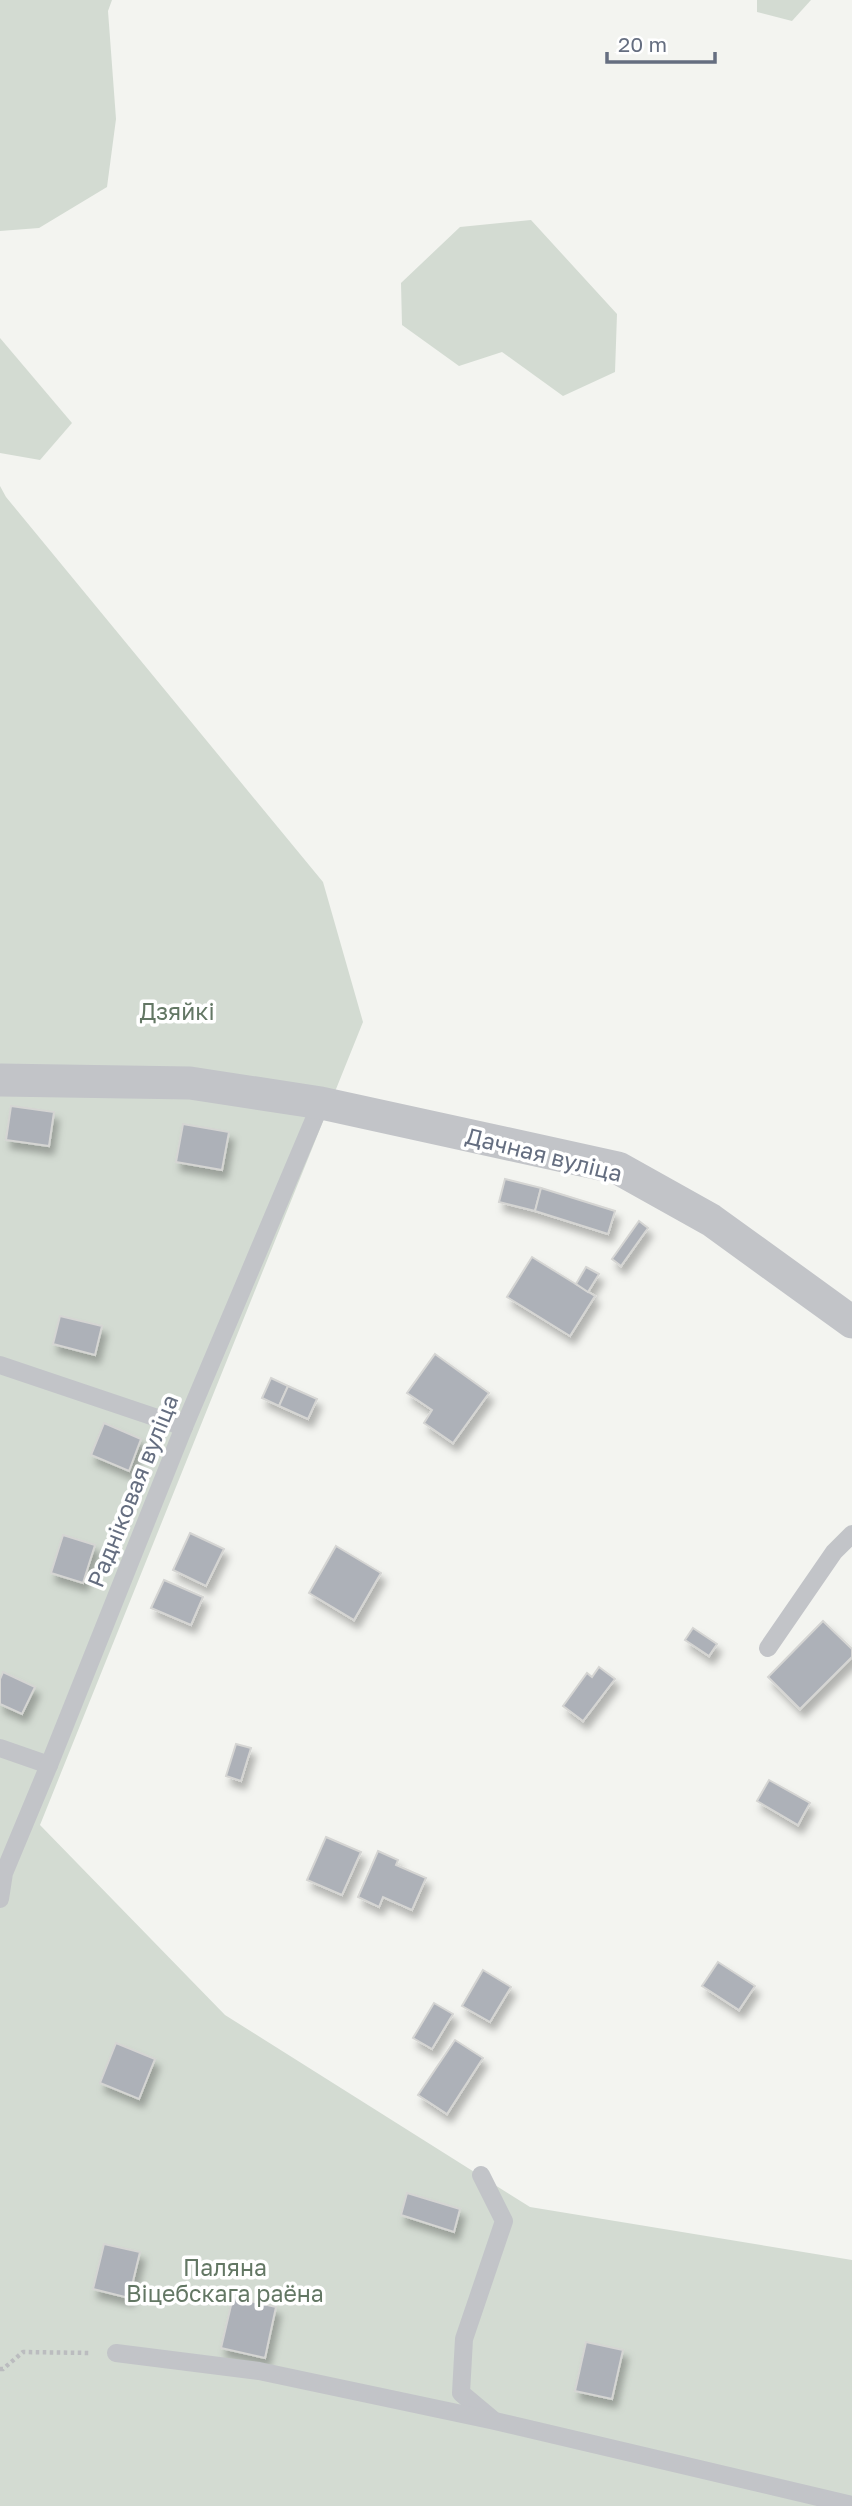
<svg xmlns="http://www.w3.org/2000/svg" width="852" height="2506" font-family="'Golos Text',sans-serif">
<style>
.green{fill:#d3dbd2}
.building{fill:#adb1b8;stroke:#d5d5d3;stroke-width:2;filter:url(#shadow)}
.lines{fill:none;stroke-linecap:round;stroke-linejoin:round}
.path{stroke:#bbbcbf;stroke-width:4.5;stroke-dasharray:3.5 3.5;stroke-linecap:butt}
.lane{stroke:#c2c4c8;stroke-width:18}
.street{stroke:#c2c4c8;stroke-width:33}
.labels{text-anchor:middle;stroke-width:7;stroke-linejoin:round;paint-order:stroke}
.park-label{font-size:23px;fill:#637764;stroke:#fff}
.street-label{font-size:23px;fill:#656e80;stroke:#fff}
</style>
<defs>
<filter id="shadow"><feDropShadow dx="4.5" dy="8" stdDeviation="3.5" flood-color="#0004"/></filter>
</defs>
<rect width="100%" height="100%" fill="#f3f4f0"/>
<!-- green -->
<g class="green">
<polygon points="0,0 112,0 108,11 116,119 107,187 39,228 0,231"/>
<polygon points="757,0 811,0 792,21 757,12"/>
<polygon points="531,220 617,314 615,372 563,396 502,352 459,366 402,325 401,283 460,227"/>
<polygon points="0,338 72,423 40,460 0,453"/>
<polygon points="0,486 6,497 323,882 363,1022 40,1825 225,2015 530,2207 852,2260 852,2506 0,2506"/>
</g>
<!-- building -->
<g class="building">
<polygon points="11,1106 54,1112 49,1146 6,1140"/>
<polygon points="183,1124 229,1132 222,1170 176,1162"/>
<polygon points="505,1179 541,1188 535,1211 499,1202"/>
<polygon points="541,1188 615,1211 608,1234 535,1211"/>
<polygon points="639,1221 648,1228 621,1266 612,1259"/>
<polygon points="532,1257 595,1296 570,1336 507,1297"/>
<polygon points="586,1267 599,1274 588,1292 576,1284"/>
<polygon points="60,1316 102,1326 95,1355 53,1344"/>
<polygon points="435,1354 489,1393 453,1443 424,1423 432,1410 407,1393"/>
<polygon points="271,1378 288,1386 279,1406 262,1398"/>
<polygon points="288,1386 317,1399 308,1419 279,1406"/>
<polygon points="104,1423 141,1439 129,1471 91,1455"/>
<polygon points="190,1533 224,1549 206,1586 173,1570"/>
<polygon points="63,1535 95,1545 83,1583 51,1573"/>
<polygon points="336,1546 381,1573 354,1620 309,1593"/>
<polygon points="164,1580 203,1597 191,1625 151,1608"/>
<polygon points="823,1621 852,1649 852,1657 800,1709 768,1677"/>
<polygon points="693,1628 717,1644 709,1656 685,1640"/>
<polygon points="599,1667 615,1679 583,1721 563,1706 587,1673 592,1677"/>
<polygon points="3,1672 35,1687 22,1714 0,1704 0,1679"/>
<polygon points="236,1744 251,1748 241,1781 226,1776"/>
<polygon points="769,1780 810,1803 798,1825 757,1801"/>
<polygon points="326,1837 361,1852 342,1895 307,1880"/>
<polygon points="378,1851 398,1860 396,1865 426,1878 412,1910 383,1897 379,1907 358,1897"/>
<polygon points="718,1962 755,1986 739,2010 702,1986"/>
<polygon points="483,1970 511,1987 490,2022 462,2006"/>
<polygon points="434,2003 453,2014 432,2049 413,2038"/>
<polygon points="455,2040 483,2058 447,2114 418,2095"/>
<polygon points="116,2043 155,2059 139,2099 100,2083"/>
<polygon points="407,2193 460,2209 454,2232 401,2215"/>
<polygon points="104,2244 140,2252 129,2298 93,2289"/>
<polygon points="233,2297 276,2307 265,2358 221,2348"/>
<polygon points="586,2342 623,2350 612,2399 575,2391"/>
</g>
<g class="lines">
<!-- path -->
<polyline class="path" points="0,2369 3,2369 23,2352 90,2353"/>
<!-- lane -->
<g class="lane">
<polyline points="0,1365 184,1427"/>
<polyline points="768,1648 834,1552 852,1534"/>
<polyline points="0,1748 49,1765"/>
<polyline points="0,1899 4,1873 49,1765 184,1427 321,1103"/>
<polyline points="481,2175 504,2221 464,2339 461,2393 492,2419"/>
<polyline points="116,2353 259,2371 495,2421 852,2505"/>
</g>
<!-- street -->
<polyline class="street" points="0,1080 190,1083 321,1103 618,1168 711,1220 852,1322"/>
</g>
<g class="labels">
<!-- park labels -->
<g class="park-label">
<text x="177" y="1020">Дзяйкі</text>
<text x="225" y="2276">Паляна<tspan x="225" dy="26">Віцебскага раёна</tspan></text>
</g>
<!-- street labels -->
<g class="street-label">
<text transform="translate(544 1155) rotate(14)" y="8">Дачная вуліца</text>
<text transform="translate(133 1491) rotate(-68)" y="8">Радніковая вуліца</text>
</g>
</g>
<!-- scale -->
<path d="M607 52v10h108v-10" fill="none" stroke="#656e80" stroke-width="3.5"/>
<text x="618" y="52" font-size="21" fill="#656e80" stroke="#ffffff" stroke-width="5" paint-order="stroke">20 m</text>
</svg>
